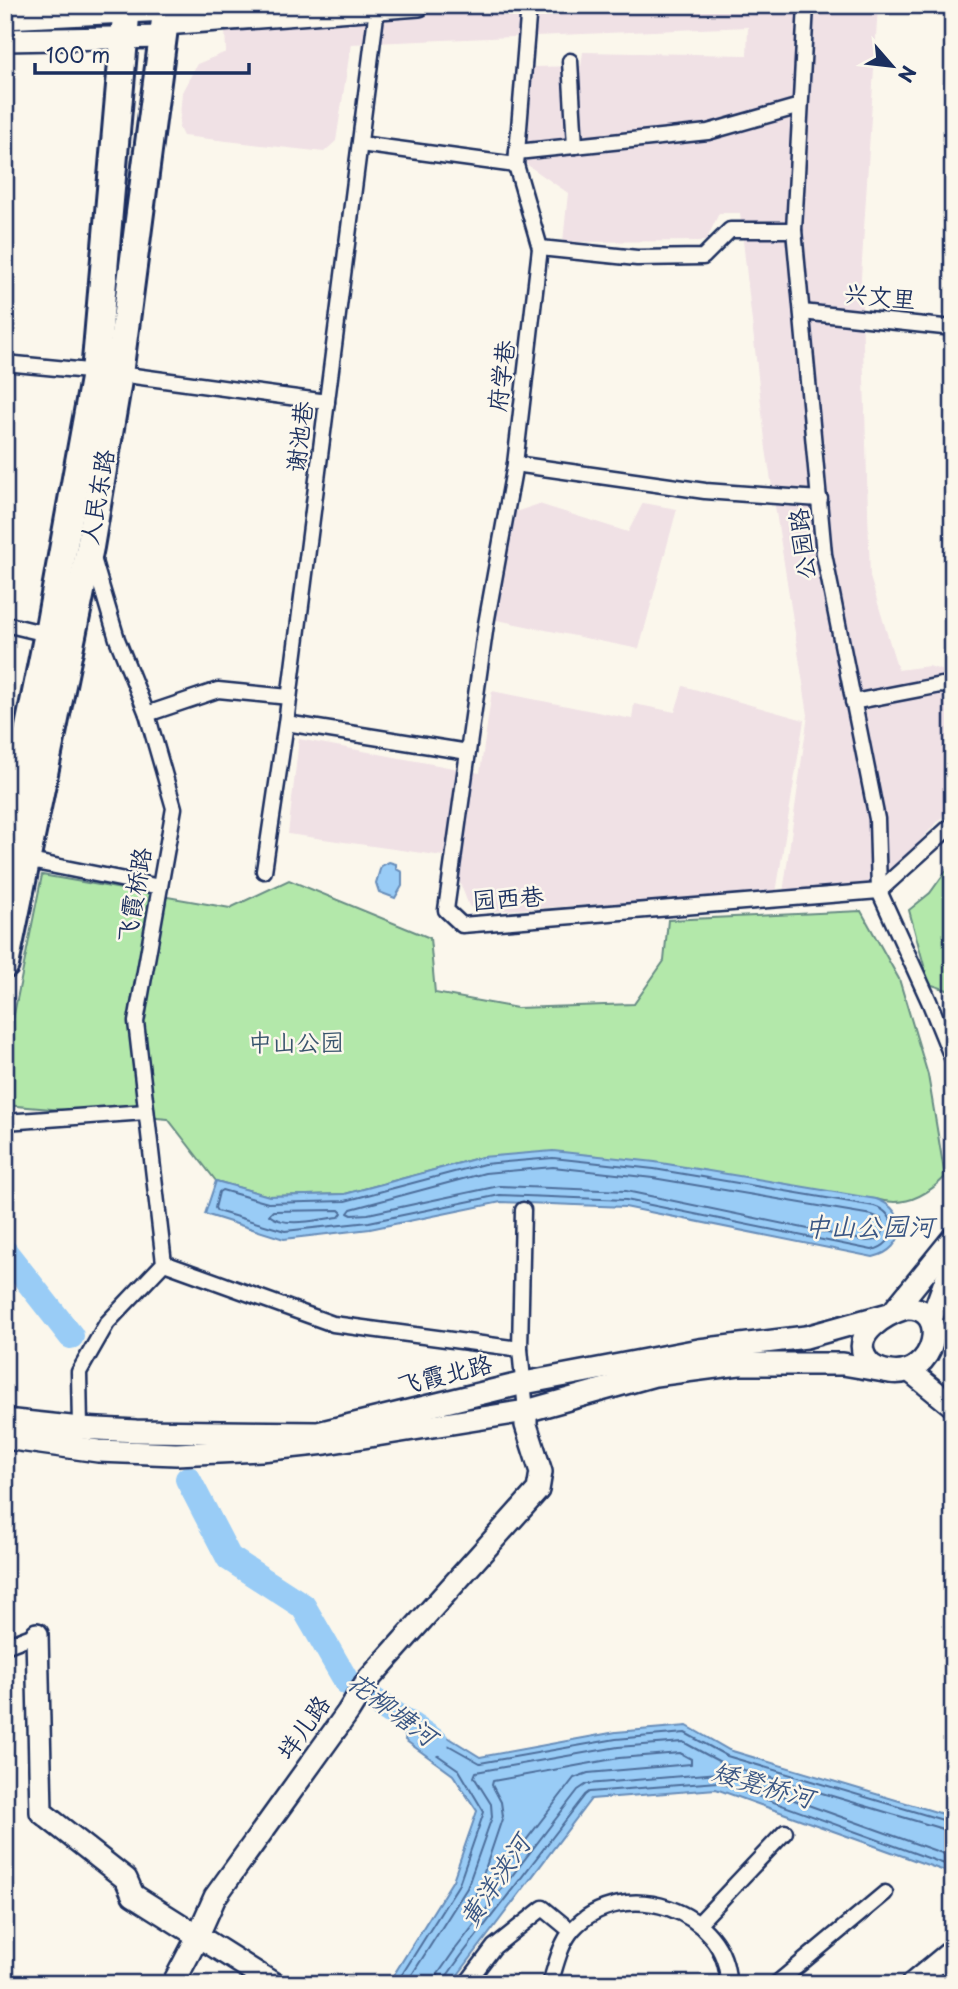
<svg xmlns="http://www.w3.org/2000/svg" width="958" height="1989" font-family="'Playpen Sans','LXGW WenKai TC',sans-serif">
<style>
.built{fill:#f0e1e5}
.green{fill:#b3e8aa;stroke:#678c84;stroke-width:2}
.water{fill:#99ccf6;stroke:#678db9;stroke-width:2}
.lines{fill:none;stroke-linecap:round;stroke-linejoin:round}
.shore{stroke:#4d6e9b;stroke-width:2}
.river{stroke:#99ccf6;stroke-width:26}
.street-casing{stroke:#1b2f5e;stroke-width:19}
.secondary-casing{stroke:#1b2f5e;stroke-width:26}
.highway-casing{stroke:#1b2f5e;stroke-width:32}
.street{stroke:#fbf7ec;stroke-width:14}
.secondary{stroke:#fbf7ec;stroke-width:21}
.highway{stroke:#fbf7ec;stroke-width:26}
.labels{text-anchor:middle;stroke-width:5;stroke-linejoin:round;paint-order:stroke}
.street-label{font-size:24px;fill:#1b2f5e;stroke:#fbf7ec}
.park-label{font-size:24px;fill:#39546d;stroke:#fbf7ec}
.water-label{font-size:26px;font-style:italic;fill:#3a5684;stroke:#fbf7ec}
</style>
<rect width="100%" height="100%" fill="#fbf7ec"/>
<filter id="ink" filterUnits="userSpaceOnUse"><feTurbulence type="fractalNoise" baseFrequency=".0143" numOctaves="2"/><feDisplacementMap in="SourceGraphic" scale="14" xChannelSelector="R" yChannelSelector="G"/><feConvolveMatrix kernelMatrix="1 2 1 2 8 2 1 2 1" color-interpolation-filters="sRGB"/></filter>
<g filter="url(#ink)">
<!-- built -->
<g class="built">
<polygon points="224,5 878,5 861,277 870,577 898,670 929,666 953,674 953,805 882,882 783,893 808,715 766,449 740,213 719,213 706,241 563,242 568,193 526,164 533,67 581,66 583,52 747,55 748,27 351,44 336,141 324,152 183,136 179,128 182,92 197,64 226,52"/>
<polygon points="643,503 677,509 639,649 492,619 512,513 539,504 628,532"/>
<polygon points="683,686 804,720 776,893 477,912 469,906 450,857 288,834 299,739 480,773 492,691 632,719 634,704 675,712"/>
</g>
<!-- green -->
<g class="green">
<polygon points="953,861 953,992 929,984 909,910 930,893"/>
<path d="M42,875L230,908L289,880L430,938L435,993L517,1008L634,1004L664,961L668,920L861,911L899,979L928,1075L945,1177C926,1196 903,1208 876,1199L482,1157L345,1194L269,1196L216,1181L168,1119L5,1105V1059Z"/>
</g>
<!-- water -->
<g class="water">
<polygon points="389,862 396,864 396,869 402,872 402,886 395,898 379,892 376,883 381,866"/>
<path d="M553,1151L655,1162L876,1199C910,1210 907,1250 873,1257L625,1207L501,1202L370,1229L284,1239L205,1214L216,1181L269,1196L345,1194L482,1157Z"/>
<polygon points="409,1713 480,1757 616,1732 687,1726 729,1750 953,1817 953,1874 716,1789 591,1799 451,1984 388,1984 453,1880 477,1811 453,1775 405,1740"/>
</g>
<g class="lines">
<!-- shore -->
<g class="shore">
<path d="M553,1158L654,1169L874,1206C900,1214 898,1245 872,1250L626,1200L500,1195L369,1222L285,1231L217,1211L215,1208L219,1192L222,1190L268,1203L345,1201L484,1164Z"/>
<polygon points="553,1167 653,1178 872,1215 881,1219 884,1231 877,1240 866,1241 626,1191 499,1186 368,1214 352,1215 348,1213 351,1209 485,1173"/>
<path d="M339,1210L342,1213L339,1217C319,1219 286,1229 269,1215L273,1211Z"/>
<polygon points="680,1753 691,1759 691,1764 588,1773 574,1778 480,1900 475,1899 503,1816 501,1802 492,1785 493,1781 619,1758"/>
<polyline points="396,1984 459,1884 484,1812 459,1770 413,1738 416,1727 480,1763 616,1739 685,1733 727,1756 953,1823"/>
<polyline points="406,1984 467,1888 492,1817 491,1804 474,1777 476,1772 618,1747 683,1742 724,1764 953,1832"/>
<polyline points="437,1984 438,1974 454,1951 578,1790 587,1784 719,1773 953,1857"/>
<polyline points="445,1984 446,1977 461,1956 585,1795 589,1792 718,1782 953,1867"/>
</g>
<!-- river -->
<g class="river">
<polyline points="5,1252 71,1336"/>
<polyline points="188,1479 229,1558 303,1606 347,1682 436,1742"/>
</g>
<!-- street casing -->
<g class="street-casing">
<g id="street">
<polyline points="806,5 794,230 824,554 877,819 879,891 929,1001 953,1060"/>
<polyline points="570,61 575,146"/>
<polyline points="360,144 516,165"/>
<polyline points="517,152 708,132 800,106"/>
<polyline points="540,248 637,258 703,257 730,230 794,230"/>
<polyline points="802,312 953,328"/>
<polyline points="5,363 119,374 327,402"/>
<polyline points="515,464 705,491 820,499"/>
<polyline points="5,624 47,634"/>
<polyline points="853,702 941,685 953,687"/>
<polyline points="147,714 218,690 289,697"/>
<polyline points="286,723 468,752 446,910 462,925 879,891"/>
<polyline points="468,752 486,624 515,464 540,248 516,165 529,5"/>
<polyline points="25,860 160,887"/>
<polyline points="264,871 286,723 377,8"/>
<polyline points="879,891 953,824"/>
<polyline points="5,1122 146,1112"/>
<polyline points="523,1210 520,1349 526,1411"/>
<polyline points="164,1263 333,1324 520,1349"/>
<polyline points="80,1428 79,1372 107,1323 164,1263 136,1022 174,808 147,714 117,639 93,558"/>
<polyline points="5,1646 37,1634"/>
<polyline points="699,1923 785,1832"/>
<polyline points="466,1984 494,1947 543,1908 571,1931"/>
<path d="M550,1984C556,1965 560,1944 573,1929C622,1875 728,1909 728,1984"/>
<polyline points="776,1984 885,1893"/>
</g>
</g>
<!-- secondary casing -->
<g class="secondary-casing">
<g id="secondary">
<polyline points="5,18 166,10"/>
<polyline points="165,24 419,5"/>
<polyline points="5,40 164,37"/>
<path d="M906,1308C952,1306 935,1379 890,1372C882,1371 871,1367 867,1360C849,1334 887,1314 906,1308Z"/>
<polyline points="931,1320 946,1279 953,1269"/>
<polyline points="910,1371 953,1406"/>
<polyline points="5,1420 80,1428 136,1431 318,1433 524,1383 699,1350 806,1337 892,1313 953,1238"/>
<polyline points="5,1438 98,1451 176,1454 261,1450 326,1443 526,1411 655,1375 739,1364 843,1364 884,1371"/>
<polyline points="37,1634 41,1812 126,1879 133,1895 274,1984"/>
<polyline points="173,1984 194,1944 215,1897 348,1712 368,1680 538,1490 541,1472 526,1425 526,1411"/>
<polyline points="912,1984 953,1950"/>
</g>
</g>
<!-- highway casing -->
<g class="highway-casing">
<g id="highway">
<polyline points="5,847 49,628 95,373 127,5"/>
<polyline points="5,965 90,547 119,374 167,5"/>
</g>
</g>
<!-- street -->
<use href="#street" class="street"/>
<!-- secondary -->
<use href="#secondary" class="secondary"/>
<!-- highway -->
<use href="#highway" class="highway"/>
</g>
</g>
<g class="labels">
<!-- street labels -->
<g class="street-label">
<text transform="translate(880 297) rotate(6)" y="8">兴文里</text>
<text transform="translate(502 376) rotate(-83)" y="8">府学巷</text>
<text transform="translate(300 437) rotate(-83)" y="8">谢池巷</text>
<text transform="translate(98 497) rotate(-80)" y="8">人民东路</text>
<text transform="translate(803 544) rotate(-97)" y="8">公园路</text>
<text transform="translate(135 895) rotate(-80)" y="8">飞霞桥路</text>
<text transform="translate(508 899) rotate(-4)" y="8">园西巷</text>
<text transform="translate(445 1375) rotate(-14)" y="8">飞霞北路</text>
<text transform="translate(304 1728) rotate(-55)" y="8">垟儿路</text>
</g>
<!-- park labels -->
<g class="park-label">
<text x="296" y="1051">中山公园</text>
</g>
<!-- water labels -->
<g class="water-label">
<text x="869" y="1236">中山公园河</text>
<text transform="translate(392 1709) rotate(37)" y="9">花柳塘河</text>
<text transform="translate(763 1785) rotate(16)" y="9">矮凳桥河</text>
<text transform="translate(495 1881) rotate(-56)" y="9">黄洋浃河</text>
</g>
</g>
<!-- margin -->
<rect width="958" height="1989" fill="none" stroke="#fbf7ec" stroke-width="28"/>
<rect x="14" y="14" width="930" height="1961" fill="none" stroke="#1b2f5e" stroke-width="2.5" filter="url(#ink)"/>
<!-- north arrow -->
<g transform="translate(892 66) rotate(118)" stroke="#fbf7ec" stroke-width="5" paint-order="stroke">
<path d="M0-5L12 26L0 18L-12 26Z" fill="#1b2f5e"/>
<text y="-10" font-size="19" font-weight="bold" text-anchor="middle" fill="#1b2f5e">N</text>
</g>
<!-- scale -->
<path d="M35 63v10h214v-10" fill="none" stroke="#1b2f5e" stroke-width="3.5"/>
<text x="46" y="63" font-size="21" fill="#1b2f5e" stroke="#fbf7ec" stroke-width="5" paint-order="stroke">100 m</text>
</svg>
